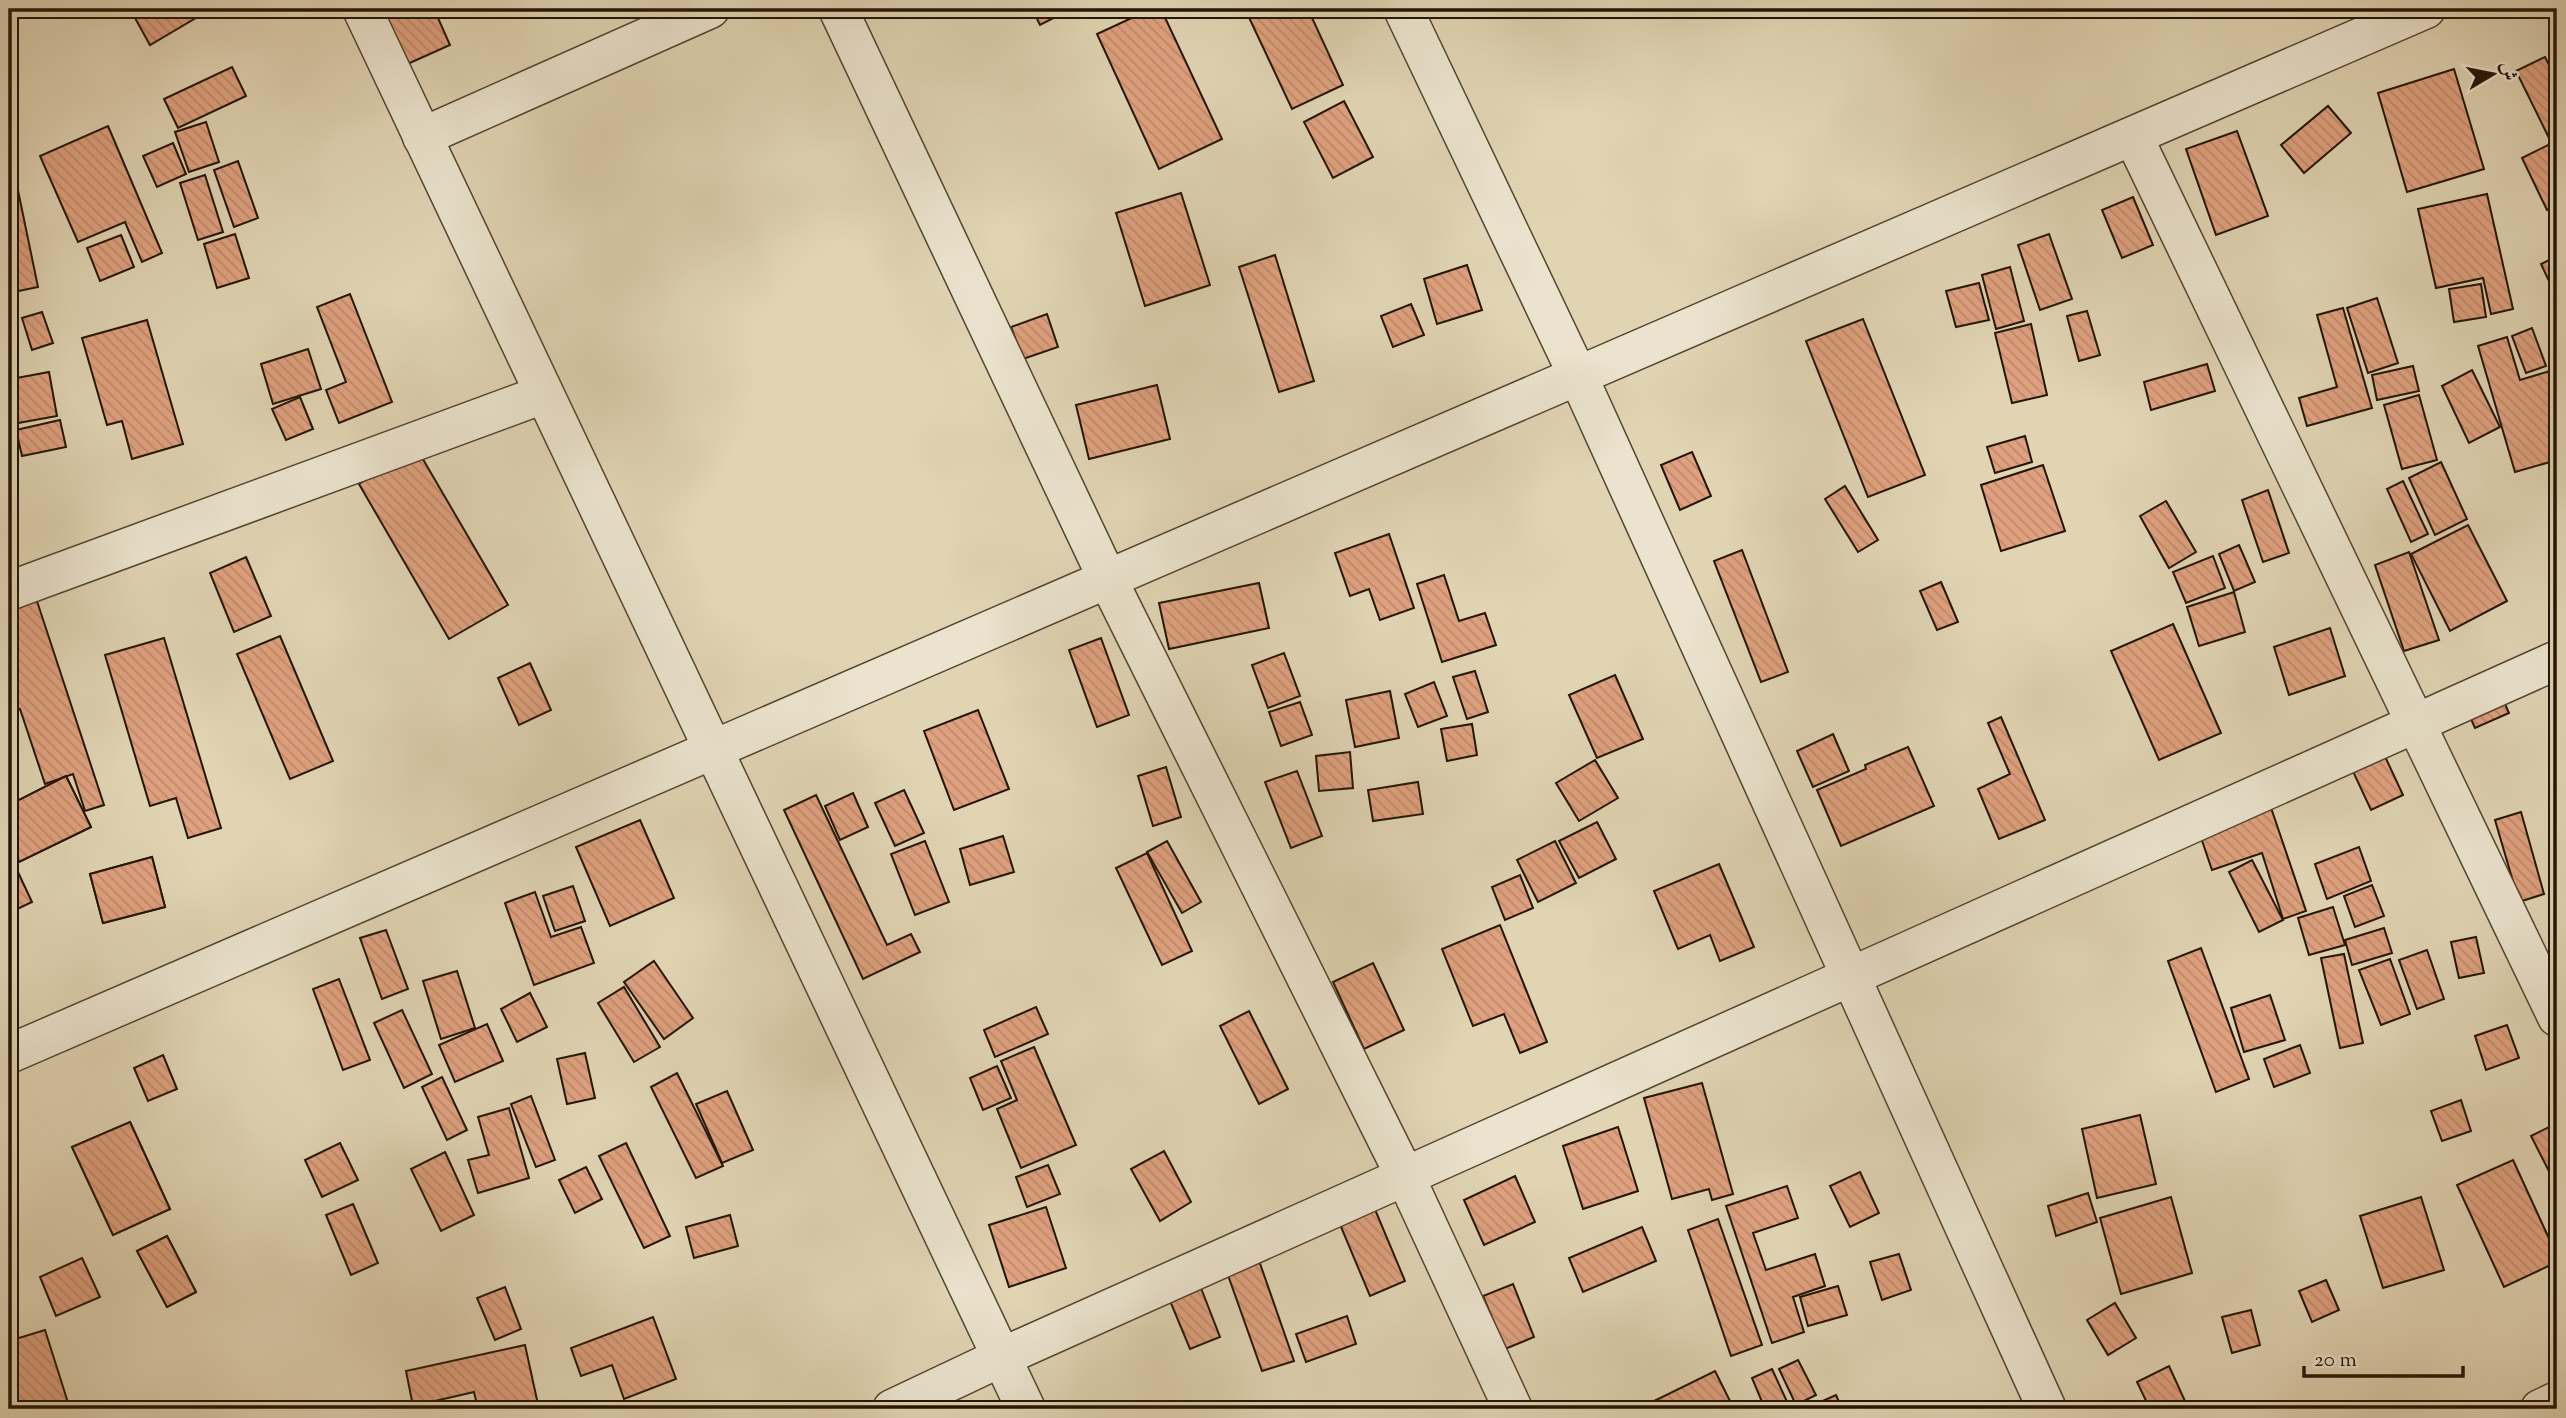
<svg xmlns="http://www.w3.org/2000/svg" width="2566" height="1418" font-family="'Sorts Mill Goudy',Amiri,serif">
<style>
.building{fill:url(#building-back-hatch);stroke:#231505;stroke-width:2}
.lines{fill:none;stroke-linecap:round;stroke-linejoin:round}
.minor-casing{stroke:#524530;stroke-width:41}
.minor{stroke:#ebe3ce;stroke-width:38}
</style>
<defs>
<pattern id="building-back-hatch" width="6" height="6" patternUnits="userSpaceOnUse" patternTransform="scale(1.75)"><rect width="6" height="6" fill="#dfa17f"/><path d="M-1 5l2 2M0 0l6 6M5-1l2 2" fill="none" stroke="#bf8a6c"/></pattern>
</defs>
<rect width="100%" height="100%" fill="#e0d4b3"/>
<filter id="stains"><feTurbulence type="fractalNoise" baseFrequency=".00286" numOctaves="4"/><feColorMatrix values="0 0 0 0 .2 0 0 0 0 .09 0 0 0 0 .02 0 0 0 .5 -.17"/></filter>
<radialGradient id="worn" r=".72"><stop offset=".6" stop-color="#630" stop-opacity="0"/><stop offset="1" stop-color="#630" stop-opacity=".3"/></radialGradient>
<!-- building -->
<g class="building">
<polygon points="130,9 197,9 201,15 150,45"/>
<polygon points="370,9 434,9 450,45 385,74"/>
<polygon points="1032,9 1071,9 1040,25"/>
<polygon points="1151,9 1161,9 1222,139 1159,169 1097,34"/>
<polygon points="1245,9 1308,9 1343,85 1292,109"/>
<polygon points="2545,57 2557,81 2557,136 2550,140 2516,71"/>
<polygon points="232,67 246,96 178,128 164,99"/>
<polygon points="2454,69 2484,169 2407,192 2378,93"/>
<polygon points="1344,101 1373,157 1333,178 1304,122"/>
<polygon points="2328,106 2351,133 2304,173 2281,145"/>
<polygon points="206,122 219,162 189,172 175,132"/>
<polygon points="108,126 162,253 142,262 125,222 78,242 40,156"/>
<polygon points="2237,131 2268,216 2216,235 2186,149"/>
<polygon points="2554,142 2557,149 2557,205 2547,210 2522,158"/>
<polygon points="173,143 186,174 157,187 143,156"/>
<polygon points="9,147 38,287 9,293"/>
<polygon points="238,161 258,218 234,227 214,170"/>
<polygon points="205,175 223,232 198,240 180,183"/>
<polygon points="1181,193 1210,285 1145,306 1116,213"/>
<polygon points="2487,194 2513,309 2491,314 2483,278 2436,288 2418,209"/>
<polygon points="2133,197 2153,245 2122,258 2102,210"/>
<polygon points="235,234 249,278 217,288 204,244"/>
<polygon points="2049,234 2072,299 2040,310 2018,245"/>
<polygon points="121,235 134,267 100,281 87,248"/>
<polygon points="1275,255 1314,381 1279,392 1239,267"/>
<polygon points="2557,256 2557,293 2555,294 2541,264"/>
<polygon points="1467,265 1482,310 1437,324 1424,279"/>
<polygon points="2010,267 2024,321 1996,329 1982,275"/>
<polygon points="1979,283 1989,320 1956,327 1946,291"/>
<polygon points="2481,284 2486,317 2454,322 2449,289"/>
<polygon points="350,294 392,402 339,423 326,390 346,382 317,307"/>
<polygon points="2377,298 2398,363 2368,373 2347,308"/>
<polygon points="1411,304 1424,335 1393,347 1381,316"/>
<polygon points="2343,308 2372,408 2307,426 2299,398 2337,387 2317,315"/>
<polygon points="2087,311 2100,355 2079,361 2067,316"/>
<polygon points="42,312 53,343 32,350 22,318"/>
<polygon points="1047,314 1058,347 1023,359 1011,327"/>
<polygon points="1863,319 1925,475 1868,497 1806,341"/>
<polygon points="147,320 183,444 132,459 122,421 107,425 82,338"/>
<polygon points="2031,324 2047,395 2012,403 1995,333"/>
<polygon points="2532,328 2546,366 2526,373 2512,336"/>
<polygon points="2507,337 2520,380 2553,370 2557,384 2557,460 2515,472 2478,346"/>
<polygon points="308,349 321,389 273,404 261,364"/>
<polygon points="2207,364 2215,391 2151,410 2144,382"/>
<polygon points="2413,366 2419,391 2377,400 2372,375"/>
<polygon points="2472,370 2500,427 2469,443 2442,386"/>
<polygon points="49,372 57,416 18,423 11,379"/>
<polygon points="1157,385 1170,439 1089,459 1076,405"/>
<polygon points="2419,395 2437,460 2402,469 2384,405"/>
<polygon points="300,397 313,429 286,440 272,409"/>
<polygon points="60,420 66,447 22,456 16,430"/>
<polygon points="2025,436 2032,462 1995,473 1987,447"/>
<polygon points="417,449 508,605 449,639 359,484"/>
<polygon points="1692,452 1711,496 1680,510 1661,465"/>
<polygon points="2441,462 2467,519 2435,535 2409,478"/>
<polygon points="2043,465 2065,531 2001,551 1981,485"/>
<polygon points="2403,481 2428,534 2411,542 2387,489"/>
<polygon points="1845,486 1878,540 1858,552 1825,499"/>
<polygon points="2268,490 2289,553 2263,562 2242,500"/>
<polygon points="2166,501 2196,552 2169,568 2140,516"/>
<polygon points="2468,525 2507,601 2450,631 2411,554"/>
<polygon points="1389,534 1414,608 1380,620 1369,589 1350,596 1335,553"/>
<polygon points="2239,545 2255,582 2234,591 2219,554"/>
<polygon points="1742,550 1788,672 1761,682 1714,561"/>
<polygon points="2409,552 2439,640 2404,651 2375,565"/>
<polygon points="2213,556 2225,588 2186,603 2173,572"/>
<polygon points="246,557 271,616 234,632 210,573"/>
<polygon points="1444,575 1459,621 1485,613 1496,645 1442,662 1417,584"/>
<polygon points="1941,582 1958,622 1937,630 1920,591"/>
<polygon points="1259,583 1269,628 1169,649 1159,603"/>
<polygon points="33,589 104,805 85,811 73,774 45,784 20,709 9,713 9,597"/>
<polygon points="2234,592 2245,632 2199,646 2187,607"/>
<polygon points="2173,624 2221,733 2159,760 2111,651"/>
<polygon points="2330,628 2345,676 2289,695 2274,647"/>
<polygon points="280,636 333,761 290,779 237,654"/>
<polygon points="164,638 221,828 188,838 176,798 150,806 105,655"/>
<polygon points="1101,638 1129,715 1097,727 1069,650"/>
<polygon points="1284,653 1300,696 1268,708 1252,665"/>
<polygon points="530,663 551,710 519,725 498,678"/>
<polygon points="1475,671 1488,712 1467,719 1453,677"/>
<polygon points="1615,675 1643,739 1597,758 1569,695"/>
<polygon points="1434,682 1447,716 1418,727 1405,694"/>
<polygon points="2495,682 2509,713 2475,728 2461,697"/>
<polygon points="1390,691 1399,738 1355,747 1346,700"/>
<polygon points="1300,702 1312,735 1281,746 1269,712"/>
<polygon points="978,710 1009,789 954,810 924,731"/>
<polygon points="2001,717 2045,820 1999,839 1978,789 2010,774 1988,723"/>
<polygon points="1472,724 1477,755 1447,761 1441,729"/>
<polygon points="1833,734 1849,771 1813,787 1797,751"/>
<polygon points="2375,735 2403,795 2371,810 2343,750"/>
<polygon points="1908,747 1934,806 1841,846 1817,790 1866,769 1865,765"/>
<polygon points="1350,752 1353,788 1319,791 1316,756"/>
<polygon points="1595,760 1618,798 1579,821 1556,783"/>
<polygon points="1166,767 1181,817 1153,826 1138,776"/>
<polygon points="1297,771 1322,836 1291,848 1265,782"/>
<polygon points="66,776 91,827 19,862 9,840 9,805"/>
<polygon points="66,776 91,827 19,862 9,840 9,805"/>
<polygon points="1418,782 1423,814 1373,821 1368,790"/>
<polygon points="2264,787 2306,911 2283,919 2262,853 2212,870 2192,811"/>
<polygon points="904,790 924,833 895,846 875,803"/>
<polygon points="853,793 868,827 840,840 825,806"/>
<polygon points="816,795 887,945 911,934 920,952 863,979 784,810"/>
<polygon points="2521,812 2544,894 2519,902 2495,820"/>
<polygon points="640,820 674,898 610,926 576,847"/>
<polygon points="1597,822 1616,859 1579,878 1559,841"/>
<polygon points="1003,836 1014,872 970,885 960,849"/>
<polygon points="925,841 949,902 915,915 891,854"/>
<polygon points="1167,841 1201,902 1182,913 1147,852"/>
<polygon points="1555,841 1576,883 1538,902 1517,860"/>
<polygon points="2359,847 2371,881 2327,899 2315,864"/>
<polygon points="9,853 32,902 9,913"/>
<polygon points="1147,853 1192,951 1162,965 1116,868"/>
<polygon points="152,857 165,907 103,923 90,874"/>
<polygon points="152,857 165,907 103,923 90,874"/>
<polygon points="2252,860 2283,920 2259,932 2229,872"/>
<polygon points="1719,864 1754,947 1720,961 1710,935 1678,949 1654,891"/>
<polygon points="1520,875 1533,908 1505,920 1492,887"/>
<polygon points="2372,885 2384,916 2355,927 2344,896"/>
<polygon points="573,886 585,921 555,931 543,896"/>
<polygon points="535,892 551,937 581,927 594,963 534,985 505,903"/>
<polygon points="2333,907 2345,945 2309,955 2298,918"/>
<polygon points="1500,925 1547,1042 1520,1053 1504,1014 1473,1026 1442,949"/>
<polygon points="2384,928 2392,953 2352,965 2345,940"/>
<polygon points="386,930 408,989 382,999 360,938"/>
<polygon points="2476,937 2484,973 2459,978 2451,942"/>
<polygon points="2201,948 2249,1079 2216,1092 2168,961"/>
<polygon points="2427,950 2444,999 2417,1009 2399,960"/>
<polygon points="2344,954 2363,1043 2340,1048 2321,958"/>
<polygon points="2390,959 2410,1014 2381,1025 2359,970"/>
<polygon points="654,961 693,1018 664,1039 624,982"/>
<polygon points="1373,963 1404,1030 1364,1049 1333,982"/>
<polygon points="457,971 475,1028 441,1039 423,981"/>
<polygon points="339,979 370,1060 343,1070 313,989"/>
<polygon points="624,987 660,1047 634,1062 598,1003"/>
<polygon points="530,993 547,1027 517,1042 501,1009"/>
<polygon points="2270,995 2285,1040 2244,1052 2231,1008"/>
<polygon points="1036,1007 1048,1034 995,1057 984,1030"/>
<polygon points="402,1010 432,1074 404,1088 374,1023"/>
<polygon points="1249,1011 1288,1089 1259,1104 1220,1026"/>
<polygon points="487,1024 503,1061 455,1082 439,1045"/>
<polygon points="2507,1025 2519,1058 2486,1070 2475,1036"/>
<polygon points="2300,1045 2310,1073 2274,1087 2264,1059"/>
<polygon points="1034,1047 1076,1145 1021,1168 997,1109 1017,1100 1001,1061"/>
<polygon points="585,1053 595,1098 567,1104 557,1059"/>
<polygon points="163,1055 177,1089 148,1101 134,1068"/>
<polygon points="997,1066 1011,1098 983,1110 970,1078"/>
<polygon points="677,1073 723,1166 696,1178 651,1087"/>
<polygon points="442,1077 467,1130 447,1140 422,1087"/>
<polygon points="1702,1083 1733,1194 1712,1200 1709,1189 1672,1199 1644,1098"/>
<polygon points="727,1091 753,1150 722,1163 696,1104"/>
<polygon points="531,1096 555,1160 536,1167 511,1104"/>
<polygon points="2461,1100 2471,1131 2442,1141 2431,1111"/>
<polygon points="509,1108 529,1178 478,1193 468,1160 489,1155 478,1117"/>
<polygon points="2140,1115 2156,1184 2097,1198 2082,1129"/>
<polygon points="130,1122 170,1209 113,1235 72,1147"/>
<polygon points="130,1122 170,1209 113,1235 72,1147"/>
<polygon points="2555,1124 2557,1128 2556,1185 2531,1136"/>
<polygon points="1618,1127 1638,1191 1583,1209 1563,1146"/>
<polygon points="340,1143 358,1180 322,1197 305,1160"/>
<polygon points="626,1143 670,1236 644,1248 599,1156"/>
<polygon points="1164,1151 1191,1202 1160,1221 1131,1169"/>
<polygon points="445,1152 474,1215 441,1231 411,1169"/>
<polygon points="2513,1160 2557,1256 2557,1262 2504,1287 2457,1185"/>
<polygon points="1048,1165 1060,1194 1027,1207 1016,1177"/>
<polygon points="586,1167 602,1199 575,1213 559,1180"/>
<polygon points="1860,1172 1879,1213 1850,1227 1830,1186"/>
<polygon points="1515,1176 1535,1222 1484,1245 1464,1200"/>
<polygon points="1787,1186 1798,1218 1753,1233 1766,1270 1815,1254 1825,1286 1793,1297 1804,1332 1772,1343 1726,1206"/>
<polygon points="1366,1188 1405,1281 1370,1296 1331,1203"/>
<polygon points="2088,1193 2097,1222 2056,1236 2048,1206"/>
<polygon points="2171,1197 2192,1273 2121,1294 2100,1218"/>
<polygon points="2421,1197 2444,1270 2383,1288 2360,1216"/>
<polygon points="353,1204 378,1263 351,1275 326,1215"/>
<polygon points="1046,1207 1066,1268 1009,1287 989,1225"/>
<polygon points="730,1215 738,1246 694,1258 686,1227"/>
<polygon points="1718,1219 1762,1345 1731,1356 1688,1230"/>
<polygon points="1642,1227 1656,1261 1583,1292 1569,1258"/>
<polygon points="167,1236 196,1292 167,1307 137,1251"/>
<polygon points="167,1236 196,1292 167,1307 137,1251"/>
<polygon points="1256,1252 1294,1361 1262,1371 1224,1264"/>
<polygon points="1899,1254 1911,1290 1882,1300 1870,1262"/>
<polygon points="82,1258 100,1297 56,1316 40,1277"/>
<polygon points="2326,1280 2339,1310 2312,1322 2299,1291"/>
<polygon points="1199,1283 1220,1337 1190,1349 1168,1296"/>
<polygon points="1513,1284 1534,1337 1505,1349 1483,1296"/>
<polygon points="1838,1286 1847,1315 1808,1326 1800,1297"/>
<polygon points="505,1287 521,1329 495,1340 477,1298"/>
<polygon points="2115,1303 2136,1338 2108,1355 2087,1320"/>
<polygon points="2251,1310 2260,1345 2232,1353 2222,1317"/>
<polygon points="1347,1316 1356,1344 1306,1362 1296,1334"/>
<polygon points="653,1317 676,1379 624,1399 612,1365 581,1376 571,1348"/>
<polygon points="45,1330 70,1409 12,1409 9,1398 9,1341"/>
<polygon points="525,1345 539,1409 478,1409 474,1392 413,1406 406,1371"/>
<polygon points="1798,1360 1816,1395 1796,1405 1779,1369"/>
<polygon points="2169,1366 2185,1401 2169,1409 2150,1409 2137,1382"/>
<polygon points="1772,1369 1789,1406 1781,1409 1765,1409 1752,1378"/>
<polygon points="1715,1371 1734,1409 1651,1409 1648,1404"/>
<polygon points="1836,1395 1842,1409 1813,1409 1811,1406"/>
</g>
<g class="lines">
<!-- minor casing -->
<g class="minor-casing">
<g id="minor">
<polyline points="362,9 1026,1409"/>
<polyline points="838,9 1108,580 1405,1176 1513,1409"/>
<polyline points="1403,9 1578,376 2047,1409"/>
<polyline points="2133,136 2557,1017"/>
<polyline points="422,137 710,9"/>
<polyline points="9,591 544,394"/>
<polyline points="9,1054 2426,9"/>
<polyline points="892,1409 1002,1357 2557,660"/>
<polyline points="2540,1409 2557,1401"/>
</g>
</g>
<!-- minor -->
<use href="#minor" class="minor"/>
</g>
<!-- margin -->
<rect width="2566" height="1418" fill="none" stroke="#e0d4b3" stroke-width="35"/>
<rect x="10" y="10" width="2545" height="1397" fill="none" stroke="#231505" stroke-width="3.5"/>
<rect x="18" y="18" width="2531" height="1383" fill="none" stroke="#231505" stroke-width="2"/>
<!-- north arrow -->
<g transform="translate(2493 74) rotate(80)" stroke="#ebe3ce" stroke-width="5" paint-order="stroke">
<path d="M0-5L12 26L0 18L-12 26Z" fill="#231505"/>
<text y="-10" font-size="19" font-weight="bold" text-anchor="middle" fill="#231505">ش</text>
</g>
<!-- scale -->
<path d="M2304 1366v10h159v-10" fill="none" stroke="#231505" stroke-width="3.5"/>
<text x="2314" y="1366" font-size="21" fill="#231505" stroke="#ebe3ce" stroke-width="5" paint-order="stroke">20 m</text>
<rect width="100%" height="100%" filter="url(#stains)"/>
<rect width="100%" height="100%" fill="url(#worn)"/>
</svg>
